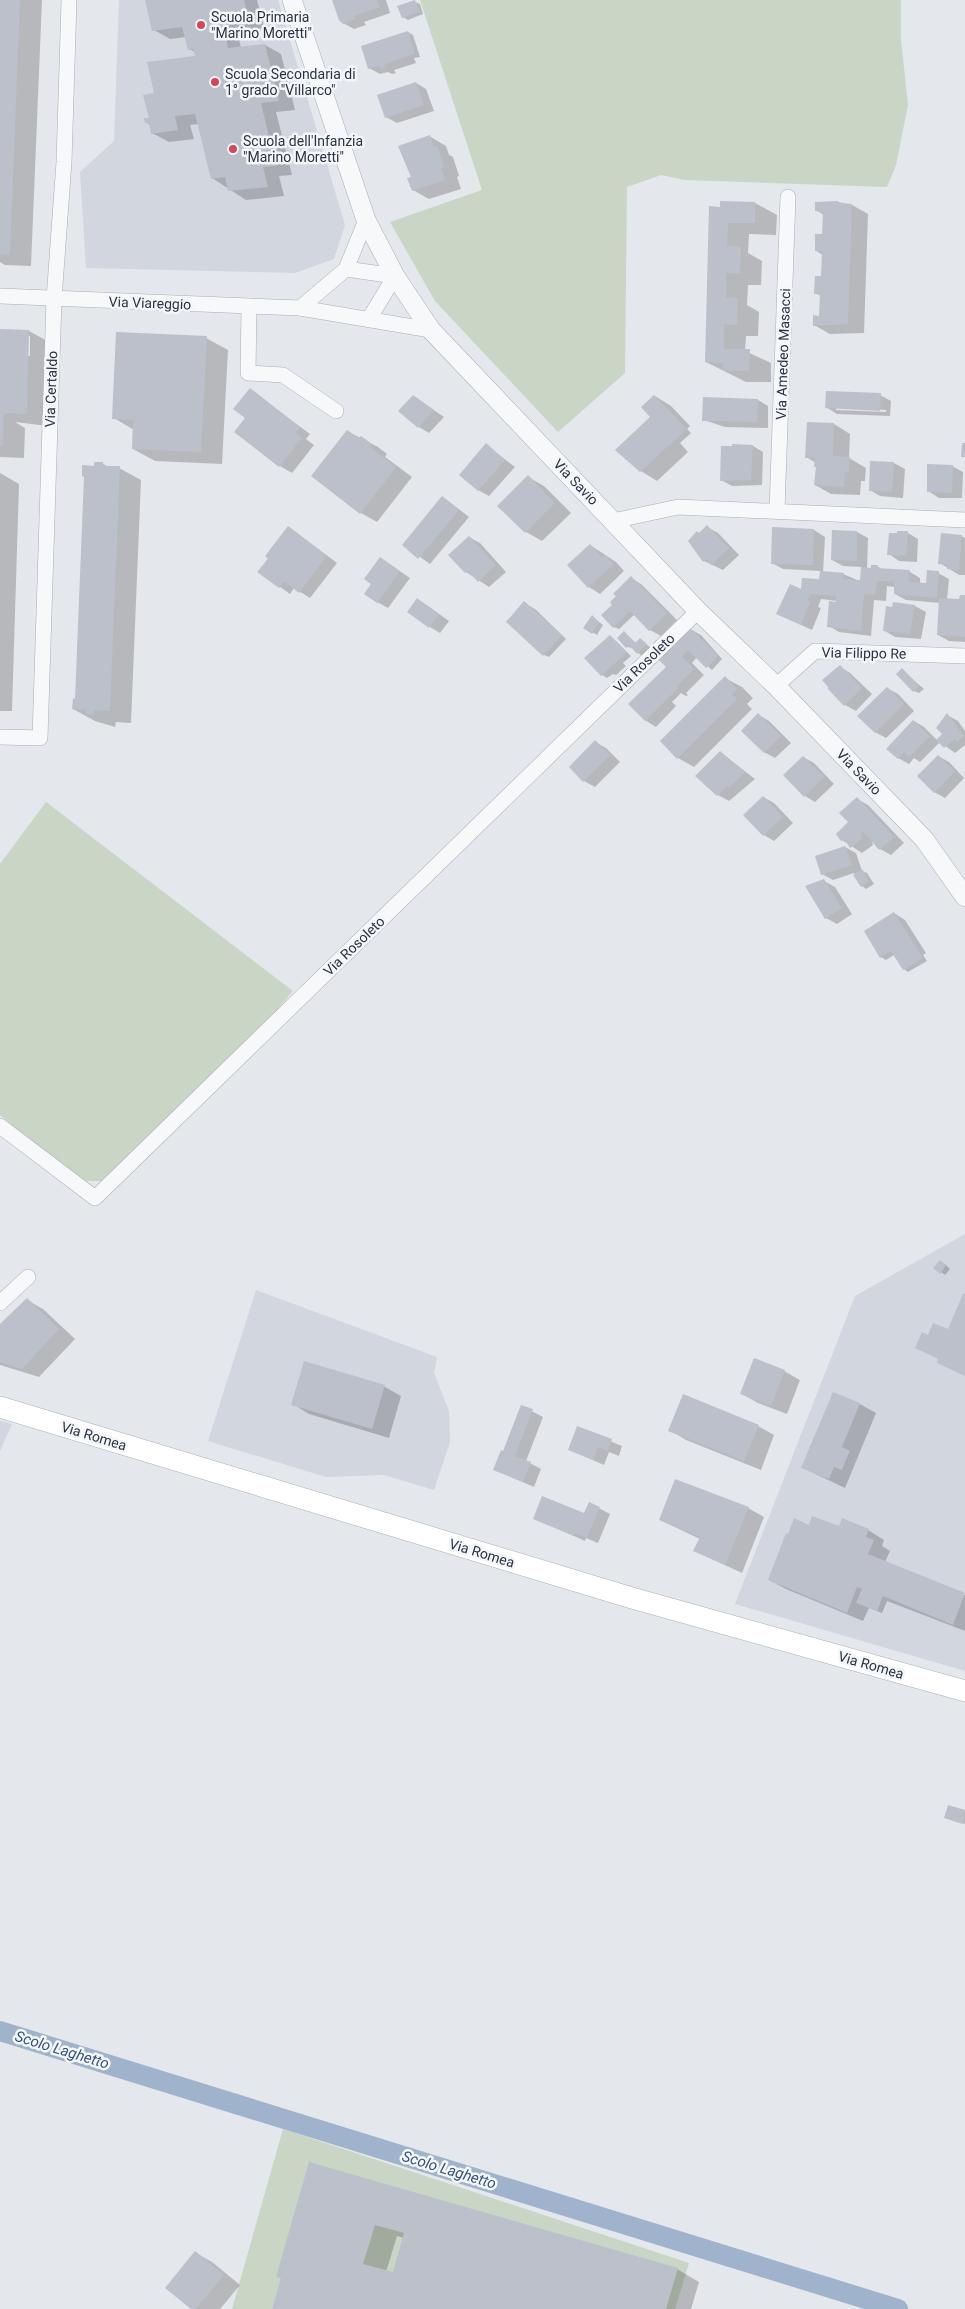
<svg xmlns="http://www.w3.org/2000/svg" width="965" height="2309" font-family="Roboto,sans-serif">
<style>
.built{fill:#d2d6de}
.green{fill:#c9d6c5}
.shadow{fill:#0003;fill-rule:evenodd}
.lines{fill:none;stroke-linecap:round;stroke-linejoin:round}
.canal{stroke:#9fb4cc;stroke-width:20}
.building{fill:#bbc0ca;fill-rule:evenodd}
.minor-casing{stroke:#a9aeb7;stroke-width:16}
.tertiary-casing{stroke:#a9aeb7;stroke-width:20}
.secondary-casing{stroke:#a9aeb7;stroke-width:22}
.minor{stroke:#f7f8fa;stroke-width:15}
.tertiary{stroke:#f7f8fa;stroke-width:19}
.secondary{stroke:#fff;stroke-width:21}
.poi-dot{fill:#d1495b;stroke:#f4f6f9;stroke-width:2}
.labels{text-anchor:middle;stroke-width:5;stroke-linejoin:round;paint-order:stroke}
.poi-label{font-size:14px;fill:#2b3445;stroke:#f4f6f9;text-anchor:start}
.street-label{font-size:14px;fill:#2b3445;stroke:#f4f6f9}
.water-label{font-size:15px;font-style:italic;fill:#34527a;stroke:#f4f6f9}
</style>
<rect width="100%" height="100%" fill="#e4e7ec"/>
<!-- built -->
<g class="built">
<polygon points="119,0 278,0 345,225 334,259 295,273 86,268 80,172 114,141"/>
<polygon points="965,1234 965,1671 735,1604 855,1296"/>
<polygon points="256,1290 437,1357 434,1373 449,1411 450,1442 434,1490 384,1475 326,1477 208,1441"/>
<polygon points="0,1421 12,1424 0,1451"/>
</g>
<!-- green -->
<g class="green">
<polygon points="420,0 901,0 901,40 908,105 896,165 887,187 685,180 661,175 627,187 625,373 558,432 435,301 390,222 482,190"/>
<polygon points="46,802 293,991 233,1062 103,1181 80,1181 0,1115 0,864"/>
<polygon points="283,2129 689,2263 675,2309 232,2309"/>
</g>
<!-- shadow -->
<g class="shadow">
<polygon points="0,0 42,0 31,266 5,265 0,262"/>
<polygon points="146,0 257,0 264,28 237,31 241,48 265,45 281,54 295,110 276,112 292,175 279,176 284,196 246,200 212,178 199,124 190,125 194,139 169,142 152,133 150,125 146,122 196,57 195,52 189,49 186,37 170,39 154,30"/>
<polygon points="334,0 386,0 390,13 364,22 366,25 354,29 343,23"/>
<polygon points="415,2 420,4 423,14 408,20 403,17"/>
<polygon points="408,32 413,35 420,57 414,58 416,63 394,70 396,73 392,74 388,72 380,74 369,68"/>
<polygon points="416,83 426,89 434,111 397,123 386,117"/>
<polygon points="429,136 446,146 449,155 453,157 459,176 457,177 461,189 429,199 413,190 412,178"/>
<polygon points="721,202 755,203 777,215 776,235 749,234 748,253 762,261 761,285 748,285 747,305 759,312 758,336 746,336 745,351 771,363 771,382 746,382 706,362"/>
<polygon points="838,202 852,205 868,214 864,333 830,334 814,325 821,317 821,296 815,293 822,277 823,255 816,251 824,235 824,215 816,210"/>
<path d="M0,330L29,331L51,343L48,426L15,422L25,428L24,458L0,457ZM28,336H30V356H27Z"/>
<polygon points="206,338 228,350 222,464 155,461 133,449 134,430 114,418"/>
<polygon points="250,390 310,434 306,439 314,445 292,473 280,466"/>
<path d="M880,395L891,401L890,416L837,414L826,407ZM836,407L886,410V412L836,410Z"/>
<polygon points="413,396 444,417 429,433 419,427"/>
<polygon points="655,396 671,406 690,426 687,429 691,433 680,443 688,452 657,481 641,471 617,450 652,417"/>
<polygon points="758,400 768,406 768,428 725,427 704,420"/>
<polygon points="808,423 834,424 850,434 849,458 866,468 865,481 861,481 860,495 831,494 815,485 818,467 816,463 806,457"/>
<polygon points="347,431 378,447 387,454 385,457 412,477 377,522 361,513 313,476"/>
<polygon points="486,445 515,467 489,496 478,490"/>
<polygon points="753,446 763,452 762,485 732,486 721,480"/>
<polygon points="871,462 894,463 905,469 903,498 880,496 870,490"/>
<polygon points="103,464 109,467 119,468 141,480 131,723 116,722 115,727 95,721 73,709 76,700 95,467"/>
<polygon points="952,466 963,472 962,498 939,498 928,491"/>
<polygon points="0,473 19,484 12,711 0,711"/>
<polygon points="528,477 544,486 571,513 542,541 526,532"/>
<polygon points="443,497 469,517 430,564 403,545"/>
<polygon points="289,527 337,563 310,598 294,588 290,594 259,572"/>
<polygon points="707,527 718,533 739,555 723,570 704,561 700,534"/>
<polygon points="773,529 814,530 825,537 823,573 843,574 862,582 862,567 843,566 832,560 833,531 857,532 868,538 867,569 877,566 883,570 910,572 920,578 920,584 927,585 938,573 949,579 947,600 960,601 965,597 965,642 949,641 938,635 940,603 906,600 895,594 895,587 887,586 886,601 874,600 871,636 839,632 829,626 837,601 821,599 818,607 821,608 812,630 778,614 802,591 820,581 821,571 783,569 772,563"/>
<polygon points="908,533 918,539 917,562 899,561 889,554"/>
<polygon points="961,536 965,538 965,575 959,575 940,563"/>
<polygon points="469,537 480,543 506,572 489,587 466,572"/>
<polygon points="590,545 616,562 624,571 600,594 589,587 569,565"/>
<polygon points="380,558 410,578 388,608 377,602 373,584"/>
<polygon points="631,578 641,584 677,620 661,636 650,630 635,614 619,629 614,627 614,605"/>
<polygon points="524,603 535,609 566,639 549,657 544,655"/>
<polygon points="894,604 915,606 926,612 921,639 895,637 885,631"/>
<polygon points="428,606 449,621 440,633 430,627"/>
<polygon points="592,617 603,625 597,635 585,628"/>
<polygon points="690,629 701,635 722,659 712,670 697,657 692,663 704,675 686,693 688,695 686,696 681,693 672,702 676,706 656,727 645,720 667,667"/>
<polygon points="625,633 636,643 640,639 651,648 642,656 633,648 627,647"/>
<polygon points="610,636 631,656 623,663 626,666 616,675 613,674 607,678 599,673"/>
<polygon points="840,667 850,673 872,694 856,711 845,705"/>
<polygon points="902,670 924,689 919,693 914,691"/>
<polygon points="725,678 742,687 753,698 747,704 752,709 694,767 678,758"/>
<polygon points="887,688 898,694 914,711 886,738 875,732"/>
<polygon points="759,715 769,721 791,743 775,758 764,752"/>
<polygon points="947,715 958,721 965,731 965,745 955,753 940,742 920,762 914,758 909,764 898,758 914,721 924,727 938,741 944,735"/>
<polygon points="595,742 606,748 620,762 595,787 584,781"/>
<polygon points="720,752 755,779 729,801 718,795 697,776"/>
<polygon points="938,756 949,762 964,778 945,798 934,792"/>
<polygon points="803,757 814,763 834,784 815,802 805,796"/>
<polygon points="763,797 774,803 793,823 774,841 764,835"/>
<polygon points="857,799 868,805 904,843 891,855 880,849 871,839 873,845 862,853 842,840"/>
<polygon points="845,847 856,853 862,871 867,873 874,884 866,889 862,886 854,873 833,880 822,874"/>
<polygon points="824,881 835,887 852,914 837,924 826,918"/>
<polygon points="894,913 905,920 926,953 923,955 927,961 908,972 904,969 894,955 886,960 881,957"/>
<polygon points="945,1264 950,1269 945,1275 941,1272"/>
<polygon points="27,1300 43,1309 75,1339 39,1377 0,1365 0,1326"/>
<polygon points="305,1362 385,1387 401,1396 389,1438 309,1414 293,1404"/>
<polygon points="784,1371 800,1380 787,1414 758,1403 742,1394"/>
<polygon points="860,1404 876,1413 845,1488 803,1468"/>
<polygon points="522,1406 543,1417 526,1461 541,1469 534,1487 495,1470 504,1453"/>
<polygon points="758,1426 774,1435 761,1470 686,1440 670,1430"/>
<polygon points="578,1428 622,1446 619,1456 609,1452 604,1465 570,1450"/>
<polygon points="589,1503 610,1514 598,1543 586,1538 585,1541 534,1518 584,1515"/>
<polygon points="748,1508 764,1517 742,1573 695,1551 700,1539 660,1520"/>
<polygon points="810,1526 868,1530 884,1540 882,1546 890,1551 885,1562 965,1595 965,1631 887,1601 882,1613 869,1608 863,1621 786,1589 769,1580"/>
<polygon points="949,1807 965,1812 965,1824 951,1820"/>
<path d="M310,2163L677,2269L699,2282L691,2309H274L282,2279L277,2276ZM397,2236L404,2238L393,2274L386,2272Z"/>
<polygon points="196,2253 212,2262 240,2285 220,2309 193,2309"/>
</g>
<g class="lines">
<!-- canal -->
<polyline class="canal" points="0,2031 898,2309"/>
</g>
<!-- building -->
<g class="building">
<polygon points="0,0 20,0 10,255 0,254"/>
<polygon points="145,0 244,0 249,19 222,22 228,48 265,44 279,101 261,103 276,166 263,167 268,187 228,191 225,177 211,179 195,114 175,116 178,130 151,134 149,123 145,123 144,118 149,118 143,95 154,93 147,62 195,56 193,49 188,50 182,27 152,31"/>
<polygon points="332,0 377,0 380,7 354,16 356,19 343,24 339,20"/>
<polygon points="415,0 419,12 402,18 397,6"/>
<polygon points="408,31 415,54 384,64 386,67 381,69 379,66 368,69 361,46"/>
<polygon points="416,82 424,105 385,118 377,95"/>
<polygon points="430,135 434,147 437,146 444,167 441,168 445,180 412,191 407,178 411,177 398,146"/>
<polygon points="720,201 755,202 755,223 728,223 727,246 741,247 740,274 726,273 726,298 738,298 737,325 724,324 724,349 750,349 749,371 723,370 723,363 705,362 709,206 720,207"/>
<polygon points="838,201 838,203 852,204 848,324 813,326 813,315 819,316 820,294 814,294 815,276 821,276 822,251 815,251 815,234 822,234 823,212 815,211 815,202"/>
<polygon points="0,329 29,330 27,414 4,413 3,446 0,446"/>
<polygon points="116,332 207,336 201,452 132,449 133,420 112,419"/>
<polygon points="250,388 300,427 296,433 302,438 279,467 234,432 245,418 233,409"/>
<polygon points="826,391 881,393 880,411 825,408"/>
<polygon points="413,395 434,410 418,428 398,411"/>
<polygon points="654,395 687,429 640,472 615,450 650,417 641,407"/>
<polygon points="703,397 758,399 757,422 702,421"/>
<polygon points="807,422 834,423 833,456 850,457 849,473 845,472 844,487 814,485 816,467 814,467 815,458 805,458"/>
<polygon points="347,430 359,439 361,436 372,444 370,447 396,467 360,514 311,476"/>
<polygon points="486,443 505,460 478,491 459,475"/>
<polygon points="962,443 965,443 965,457 961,457"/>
<polygon points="732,444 753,445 751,480 720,481 721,446 732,446"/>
<polygon points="870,461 894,462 892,492 869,491"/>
<polygon points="94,462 103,462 103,466 120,466 110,711 94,710 94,715 85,714 86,710 72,709 73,698 75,699 84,477 82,476 82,465 94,466"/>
<polygon points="927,464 953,465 952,493 927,492"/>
<polygon points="528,475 555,503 525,533 497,506"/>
<polygon points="442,496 459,510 418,559 402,545"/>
<polygon points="707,525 729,548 711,565 706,559 703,562 688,541 697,531 699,533"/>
<polygon points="288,526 327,556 299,593 284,581 279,588 257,572 268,559 265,556"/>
<polygon points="772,527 814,529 813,565 771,564"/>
<polygon points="832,530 857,531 857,561 831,560"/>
<polygon points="897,531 908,531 906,556 887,555 889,533 897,533"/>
<polygon points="941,533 962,535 959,570 947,569 947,565 938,564"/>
<polygon points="469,536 496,565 478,582 468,571 465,573 448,555"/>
<polygon points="590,544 602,557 605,555 614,564 588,588 567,565"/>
<polygon points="380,557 400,571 377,603 364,594 371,584 364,579"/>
<polygon points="871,565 878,565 877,568 910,570 909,582 926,583 927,570 939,571 937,598 894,594 894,582 877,581 875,595 864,594 861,631 827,627 829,601 836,602 836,596 810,594 807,601 811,601 801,625 776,614 790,584 801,589 802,578 819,579 820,571 844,573 843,579 860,580 861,567 871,568"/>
<polygon points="631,576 667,613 649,631 630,611 613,628 601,615 612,605 610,602 616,596 613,594"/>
<polygon points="960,595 965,595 965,637 937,635 939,598 959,599"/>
<polygon points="417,598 439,614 429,628 407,612"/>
<polygon points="524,601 562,635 543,656 506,622"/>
<polygon points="893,602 915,605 910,634 883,631 886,606 892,607"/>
<polygon points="592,615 599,622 592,634 583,628"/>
<polygon points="690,628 718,656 706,668 688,650 682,656 694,669 677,686 678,688 645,721 628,704 666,667 658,659"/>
<polygon points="624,631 635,643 640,638 647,644 637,654 629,645 626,648 617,638"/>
<polygon points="610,635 627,652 601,676 584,658"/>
<polygon points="840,665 862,688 844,706 828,689 828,687 822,680"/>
<polygon points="902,668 919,686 913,692 896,674"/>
<polygon points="725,676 737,689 732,694 737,699 677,759 660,741"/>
<polygon points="887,687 904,704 875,733 857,716"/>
<polygon points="758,713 781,736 764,753 741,731"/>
<polygon points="947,713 964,736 957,742 955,739 944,748 936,740 942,734 936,728"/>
<polygon points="913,720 930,736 909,757 904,752 898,759 886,749"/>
<polygon points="595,740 610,755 583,782 569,767"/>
<polygon points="720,751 745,772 729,788 727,786 717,796 695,776"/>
<polygon points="938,755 955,771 934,793 917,776"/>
<polygon points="803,756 824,777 804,797 783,775"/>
<polygon points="763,796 783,817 763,836 743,815"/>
<polygon points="857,797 894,837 879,850 863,831 861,833 863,838 850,848 845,840 841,841 836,834 848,822 839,813"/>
<polygon points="845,846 852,865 821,875 815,856"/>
<polygon points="862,869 869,881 861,887 853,875"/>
<polygon points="824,879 842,908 825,919 805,886"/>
<polygon points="894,912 923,958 903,970 891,951 880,958 864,931"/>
<polygon points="940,1260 946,1265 940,1274 933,1268"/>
<polygon points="963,1294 965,1294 965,1376 937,1363 938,1359 915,1348 922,1332 928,1335 933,1323 948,1329"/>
<polygon points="27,1298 59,1329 22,1369 0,1362 0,1324"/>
<polygon points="754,1358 785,1370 771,1406 740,1394"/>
<polygon points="304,1361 385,1385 372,1429 291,1405"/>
<polygon points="833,1392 860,1403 842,1447 850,1451 845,1462 842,1470 834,1467 829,1479 801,1468"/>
<polygon points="683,1394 759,1425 744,1461 668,1431"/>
<polygon points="521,1405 533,1409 515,1456 531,1462 523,1482 493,1470 501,1450 503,1451"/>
<polygon points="577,1426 612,1439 608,1451 598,1447 593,1460 568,1450"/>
<polygon points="675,1479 749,1507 725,1565 693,1551 700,1537 659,1520"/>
<polygon points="542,1496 584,1513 589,1502 600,1507 587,1538 575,1533 574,1536 533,1519"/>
<polygon points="812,1516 839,1526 842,1518 869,1529 866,1537 874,1540 868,1554 965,1593 953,1625 883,1596 877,1611 856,1603 862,1589 857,1587 847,1613 768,1580 786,1533 788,1534 794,1518 809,1525"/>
<polygon points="948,1805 965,1810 963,1824 944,1818"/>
<path d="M309,2162L678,2268L666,2309H272L281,2278L276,2277ZM375,2225L404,2233L393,2272L363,2264Z"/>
<polygon points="195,2251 224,2275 196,2309 191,2309 165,2288"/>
</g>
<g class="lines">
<!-- minor casing -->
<g class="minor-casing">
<g id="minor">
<polyline points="346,269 395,276 369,319"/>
<polyline points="0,296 300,308 431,330"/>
<polyline points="249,307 248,373 283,375 336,411"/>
<polyline points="300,308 346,269 366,220"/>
<polyline points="777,510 788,197"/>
<polyline points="613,521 678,507 965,520"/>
<polyline points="776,686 815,651 965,656"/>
<polyline points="0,737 40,738 54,299 64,162 69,0"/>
<polyline points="0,1126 95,1198 698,611"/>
<polyline points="0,1303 28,1277"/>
</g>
</g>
<!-- tertiary casing -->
<g class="tertiary-casing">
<polyline id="tertiary" points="292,0 366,220 395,276 431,330 698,611 776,686 924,839 965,897"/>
</g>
<!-- secondary casing -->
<g class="secondary-casing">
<polyline id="secondary" points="0,1407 632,1598 965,1691"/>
</g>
<!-- minor -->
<use href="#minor" class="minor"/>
<!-- tertiary -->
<use href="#tertiary" class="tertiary"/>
<!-- secondary -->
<use href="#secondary" class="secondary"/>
</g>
<!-- markers -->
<g class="poi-dot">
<circle cx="201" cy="25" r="5"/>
<circle cx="215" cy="82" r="5"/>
<circle cx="233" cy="149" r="5"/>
</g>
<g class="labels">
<!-- poi labels -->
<g class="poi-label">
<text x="211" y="22">Scuola Primaria<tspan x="211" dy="16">"Marino Moretti"</tspan></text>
<text x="225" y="79">Scuola Secondaria di<tspan x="225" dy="16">1° grado "Villarco"</tspan></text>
<text x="243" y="146">Scuola dell'Infanzia<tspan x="243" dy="16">"Marino Moretti"</tspan></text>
</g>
<!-- street labels -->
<g class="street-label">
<text transform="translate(150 303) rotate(2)" y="5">Via Viareggio</text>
<text transform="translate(783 354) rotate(-88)" y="5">Via Amedeo Masacci</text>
<text transform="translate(51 389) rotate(-88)" y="5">Via Certaldo</text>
<text transform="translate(576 482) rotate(46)" y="5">Via Savio</text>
<text transform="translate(864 653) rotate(1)" y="5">Via Filippo Re</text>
<text transform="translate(644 663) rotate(-44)" y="5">Via Rosoleto</text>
<text transform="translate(859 772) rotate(46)" y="5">Via Savio</text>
<text transform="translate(354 946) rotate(-44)" y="5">Via Rosoleto</text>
<text transform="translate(94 1436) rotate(17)" y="5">Via Romea</text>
<text transform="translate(482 1553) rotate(17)" y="5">Via Romea</text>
<text transform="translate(871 1665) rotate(16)" y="5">Via Romea</text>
</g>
<!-- water labels -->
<g class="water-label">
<text transform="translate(62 2050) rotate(17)" y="5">Scolo Laghetto</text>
<text transform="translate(449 2170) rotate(17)" y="5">Scolo Laghetto</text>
</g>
</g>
</svg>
